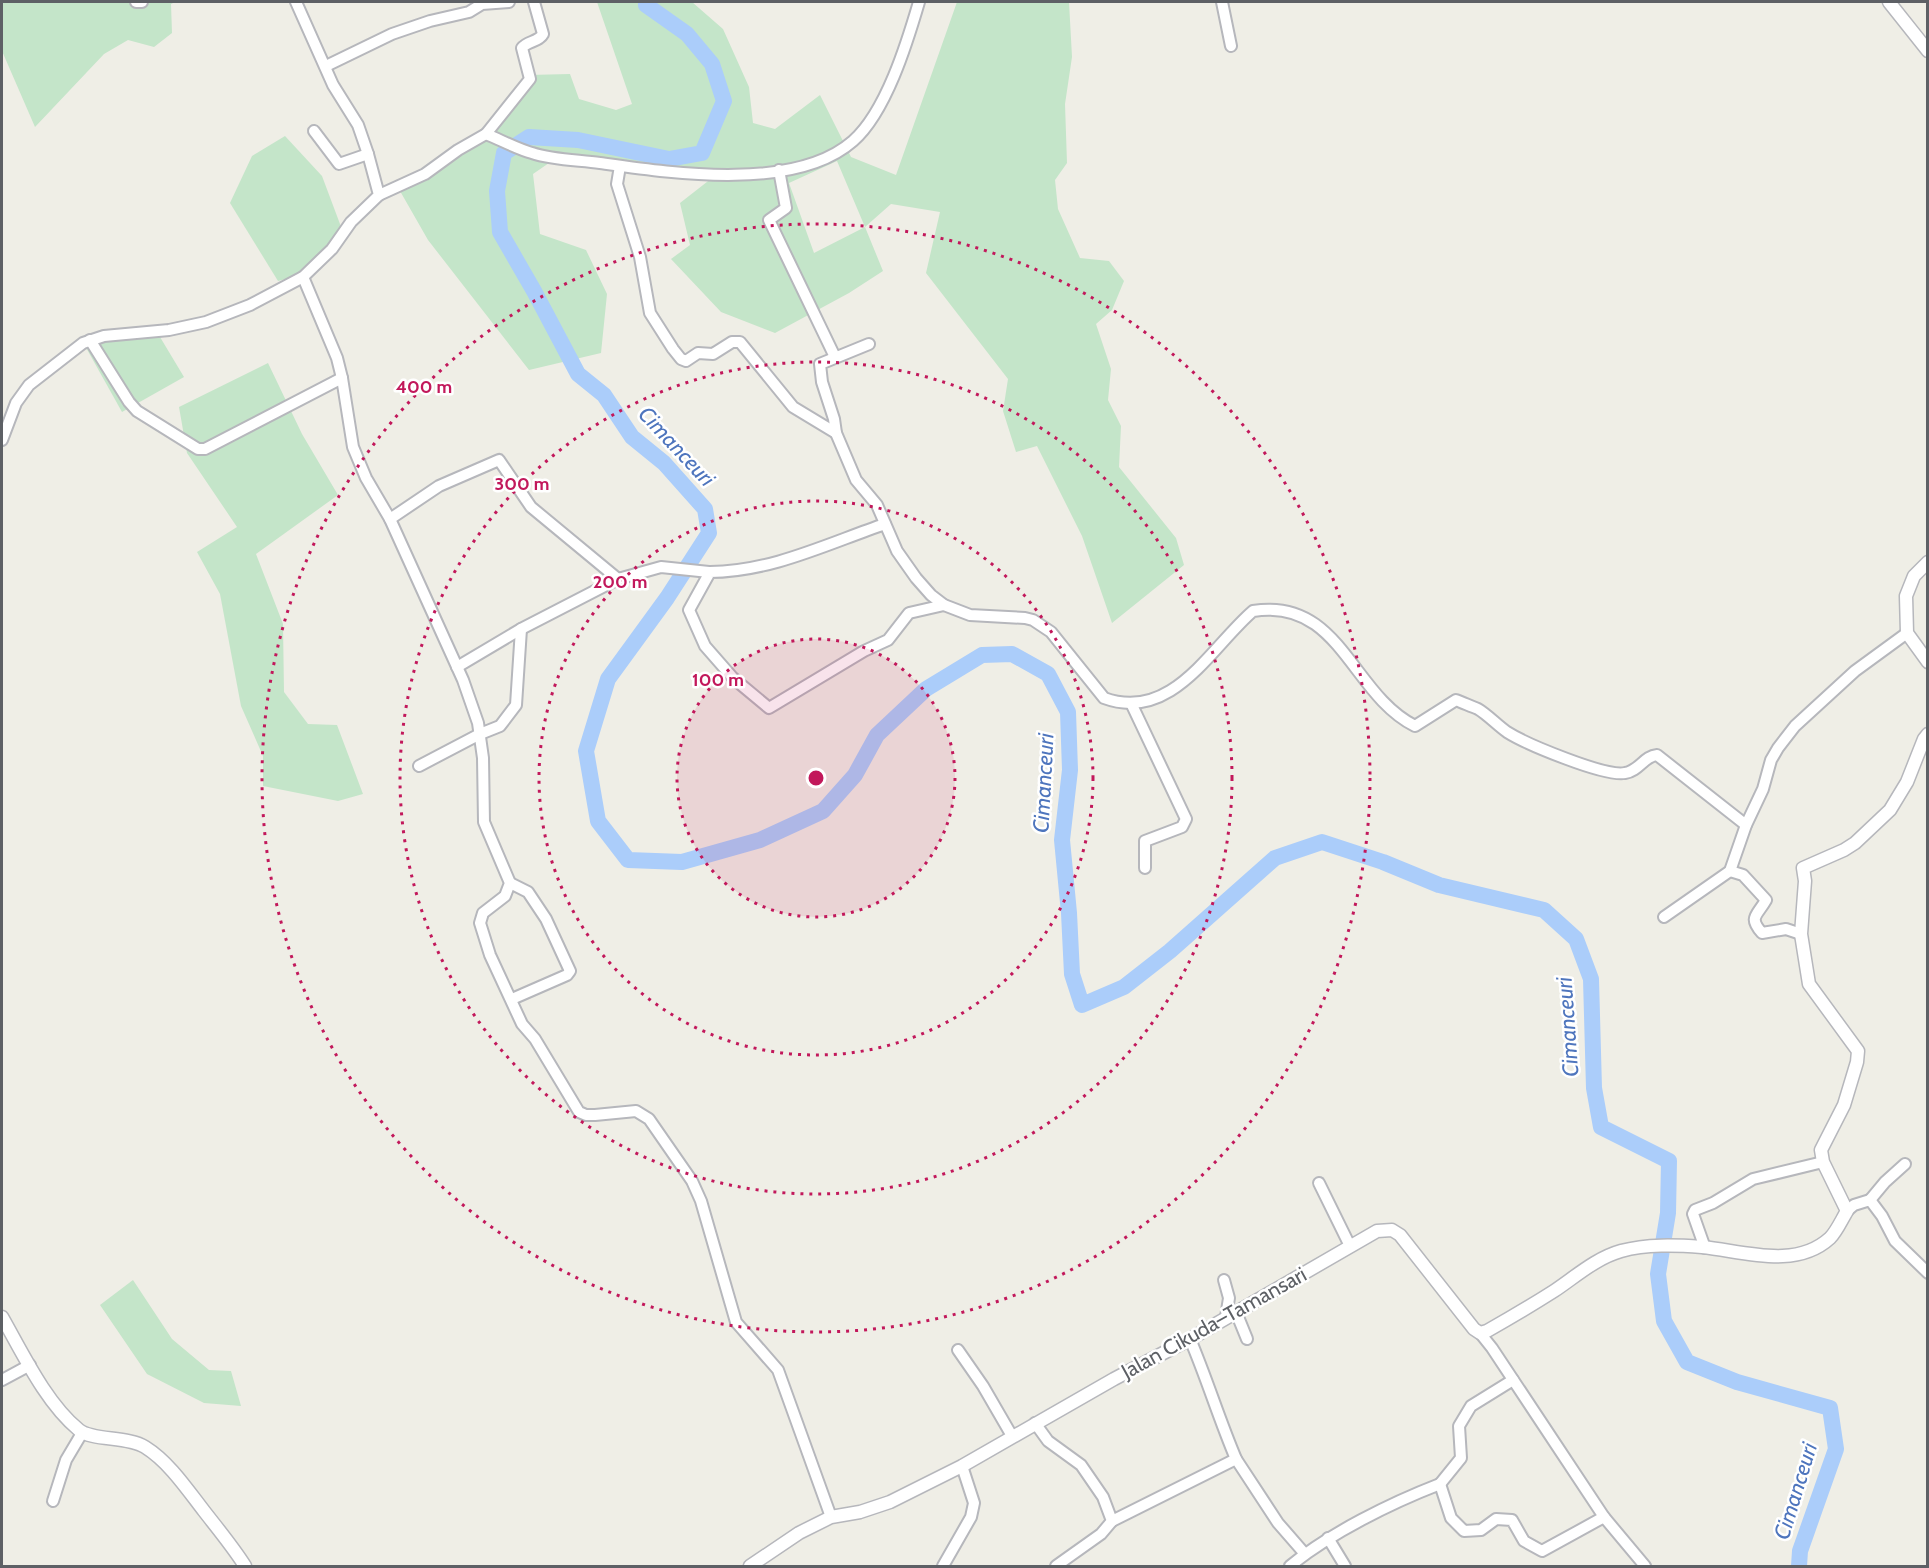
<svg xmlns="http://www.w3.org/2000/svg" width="1929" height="1568" font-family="Cabin,sans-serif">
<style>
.green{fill:#c4e5c9;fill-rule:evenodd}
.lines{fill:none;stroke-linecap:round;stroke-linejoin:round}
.river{stroke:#abcdfa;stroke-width:16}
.minor-casing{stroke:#b6b7bc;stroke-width:14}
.tertiary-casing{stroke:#b6b7bc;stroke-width:15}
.minor{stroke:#fff;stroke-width:10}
.tertiary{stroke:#fff;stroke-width:12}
.ring{fill:none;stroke:#c2185b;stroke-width:3;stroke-dasharray:3 6}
.labels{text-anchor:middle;stroke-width:5;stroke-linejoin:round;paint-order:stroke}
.street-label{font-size:21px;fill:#5d6065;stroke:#fff}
.water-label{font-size:22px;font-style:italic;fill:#4e75bd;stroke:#fff}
.centre{fill:#c2185b;stroke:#fff;stroke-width:3}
.ring-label{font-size:18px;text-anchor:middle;font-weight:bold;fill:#c2185b;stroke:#fff;stroke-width:5;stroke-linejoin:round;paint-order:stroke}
</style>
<rect width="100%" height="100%" fill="#efeee6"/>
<!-- green -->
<g class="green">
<polygon points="2,2 175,2 171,4 172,33 154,47 128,40 104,54 35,127 2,51"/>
<path d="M597,2H692L723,29L749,87L753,123L775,129L820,95L851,157L896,175L957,2H1069L1072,57L1065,104L1067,163L1055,180L1058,209L1080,258L1109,261L1124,281L1112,310L1096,324L1111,369L1108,400L1121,426L1119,467L1176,538L1184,565L1112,623L1082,536L1037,446L1016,452L1003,411L1008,379L926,273L940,212L891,204L865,227L883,271L849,293L775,333L721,312L671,259L690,245L680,203L712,178L705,169L649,176L562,154L533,174L540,234L586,250L607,294L601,353L529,370L428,240L396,184L487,129L528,75L570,74L579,99L616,110L632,104ZM837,161L865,227L814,253L789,183Z"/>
<polygon points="285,136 322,176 343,232 305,274 278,281 230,203 252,156"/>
<polygon points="157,332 184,377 122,412 84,344"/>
<polygon points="268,363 302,434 338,495 256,554 283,624 284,692 308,724 337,725 363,794 338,801 263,786 263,756 241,706 220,594 197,552 237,527 187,453 179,407"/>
<polygon points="133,1280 172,1339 209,1370 231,1371 241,1406 204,1403 147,1374 100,1305"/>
</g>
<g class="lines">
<!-- river -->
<polyline class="river" points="646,2 646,5 687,34 712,64 724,101 702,153 669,159 578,140 529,137 504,153 497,191 500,232 534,291 578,374 604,395 632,437 664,463 705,509 709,533 667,598 608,679 586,751 598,821 628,860 682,862 760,840 823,811 855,775 877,735 926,689 982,655 1012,654 1048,674 1068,712 1070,770 1062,840 1069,913 1072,974 1082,1005 1124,987 1170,951 1275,858 1322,842 1383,862 1439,885 1544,910 1576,939 1591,979 1594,1088 1601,1127 1669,1161 1668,1213 1658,1274 1664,1321 1687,1362 1737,1382 1830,1408 1836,1449 1800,1551 1799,1566"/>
<!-- minor casing -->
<g class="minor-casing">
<g id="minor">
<polyline points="136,2 142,2"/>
<polyline points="1222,2 1231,46"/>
<polyline points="326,66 392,34 430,21 469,12 482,4 509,2"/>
<polyline points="314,131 339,164 368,154"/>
<path d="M486,134C501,140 517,149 532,153C553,160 578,160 600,163C671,173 795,192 853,141C886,112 907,43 919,2"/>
<polyline points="620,166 617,184 640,257 650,313 673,349 681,359 686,361 698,353 713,354 732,342 740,342 793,407 836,433"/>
<polyline points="779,170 786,208 769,220 835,357"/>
<path d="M379,195L425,174L458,150L486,134L530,79L522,48C527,41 539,42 543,34L534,2"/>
<polyline points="303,277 337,358 342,378 353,447 366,478 390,519 463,680 478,723 483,758 484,822 510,883 505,896 483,913 480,923 490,955 522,1024 535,1039 579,1112 586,1115 595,1115 636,1111 649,1119 692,1181 701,1201 736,1322 778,1370 831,1517"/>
<polyline points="90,340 129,402 137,411 198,449 205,449 342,378"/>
<path d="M869,344L820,364L822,382L834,419L836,433L856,480L877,505L897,551L916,578L931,595L944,605L970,615L1025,618L1033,620L1051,632L1104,698C1172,723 1211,647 1253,611C1340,597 1351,694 1415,726L1456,700C1463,703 1471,706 1478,709C1488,715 1497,725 1507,732C1526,744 1605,777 1625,773C1639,771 1644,756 1657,755L1746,825"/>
<polyline points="2,440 16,403 29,385 83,343 104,336 169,330 206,322 250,305 303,277 332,249 351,222 379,195 368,154 358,125 333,85 296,2"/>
<polyline points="390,519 439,486 499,460 531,507 618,579"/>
<path d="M885,524C829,543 771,572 710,572L689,610L705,646L733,678L769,708L864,651L888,640L909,613L944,605"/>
<polyline points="457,667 521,629 618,579 661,567 709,572"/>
<polyline points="1131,703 1186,819 1182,827 1145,841 1145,868"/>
<polyline points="419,766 480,734 500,726 516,705 521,629"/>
<path d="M1730,871L1743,875L1766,900C1757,916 1748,917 1762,933L1786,929L1801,934"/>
<polyline points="510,883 528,892 546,919 570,971 567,975 512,999"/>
<polyline points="1664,917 1730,871 1746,825 1763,789 1771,760 1778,748 1795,726 1855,671 1907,633"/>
<polyline points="1319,1183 1350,1246"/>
<polyline points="1870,1200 1885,1182 1905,1164"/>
<polyline points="1847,1211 1854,1205 1870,1200 1882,1216 1895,1241 1928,1273"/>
<polyline points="1705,1248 1693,1214 1695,1210 1713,1203 1753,1179 1823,1162"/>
<polyline points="1224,1280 1229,1298 1226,1317"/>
<polyline points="1236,1312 1247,1339"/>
<polyline points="1480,1333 1492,1348 1604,1517 1645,1566"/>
<path d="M1190,1339C1207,1379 1219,1419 1236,1459"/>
<polyline points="958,1350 983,1386 1012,1436"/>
<polyline points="2,1380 30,1365"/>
<polyline points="1035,1423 1048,1441 1081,1465 1103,1497 1112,1521 1101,1534 1056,1566"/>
<polyline points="1440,1484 1461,1458 1459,1426 1471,1406 1513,1380"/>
<polyline points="53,1501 66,1460 82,1433"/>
<polyline points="1112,1521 1236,1459 1278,1523 1305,1554"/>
<polyline points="1328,1538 1345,1566"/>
<polyline points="943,1566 971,1517 974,1503 962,1466"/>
<path d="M1290,1566C1330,1533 1391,1503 1440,1484L1451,1518L1464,1531L1481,1530L1496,1519L1512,1520L1524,1541L1542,1551L1604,1517"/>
</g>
</g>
<!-- tertiary casing -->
<g class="tertiary-casing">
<g id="tertiary">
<polyline points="1889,2 1928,51"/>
<polyline points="1928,562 1914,576 1906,596 1907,633 1928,662"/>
<path d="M2,1317C23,1354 46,1403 79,1430C92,1441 128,1436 145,1447C169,1462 187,1489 204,1511C218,1529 233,1547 245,1566"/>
<path d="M750,1566L799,1533L831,1517L860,1512L890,1502L962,1466L1114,1379L1190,1339L1377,1231L1392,1230L1400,1235L1474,1329L1480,1333L1487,1331C1510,1318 1532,1305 1554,1291C1575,1277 1596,1258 1621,1251C1647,1244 1675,1245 1702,1247C1743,1251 1795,1270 1830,1238C1837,1231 1842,1219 1847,1211L1823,1162L1821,1150L1844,1105L1857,1062L1858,1051L1809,984L1801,934L1805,881L1803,868L1844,850L1855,843L1890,810L1907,782L1924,739L1928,734"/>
</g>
</g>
<!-- minor -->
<use href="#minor" class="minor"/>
<!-- tertiary -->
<use href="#tertiary" class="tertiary"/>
</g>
<!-- distance rings -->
<circle cx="816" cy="778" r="139" fill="#c2185b" fill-opacity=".12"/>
<g class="ring">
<circle cx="816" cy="778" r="139"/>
<circle cx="816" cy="778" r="277"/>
<circle cx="816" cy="778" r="416"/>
<circle cx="816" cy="778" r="554"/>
</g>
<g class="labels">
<!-- street labels -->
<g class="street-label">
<text transform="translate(1214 1323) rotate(-29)" y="7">Jalan Cikuda–Tamansari</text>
</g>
<!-- water labels -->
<g class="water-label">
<text transform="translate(677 446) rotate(47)" y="8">Cimanceuri</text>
<text transform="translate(1043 783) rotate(-87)" y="8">Cimanceuri</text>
<text transform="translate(1567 1027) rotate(-94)" y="8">Cimanceuri</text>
<text transform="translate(1795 1491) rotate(-73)" y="8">Cimanceuri</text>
</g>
</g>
<circle cx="816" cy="778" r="9" class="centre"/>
<g class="ring-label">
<text x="424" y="393">400 m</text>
<text x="522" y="490">300 m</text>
<text x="620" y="588">200 m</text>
<text x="718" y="686">100 m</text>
</g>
<!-- border -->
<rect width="1929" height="1568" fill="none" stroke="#5d6065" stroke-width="6"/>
</svg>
